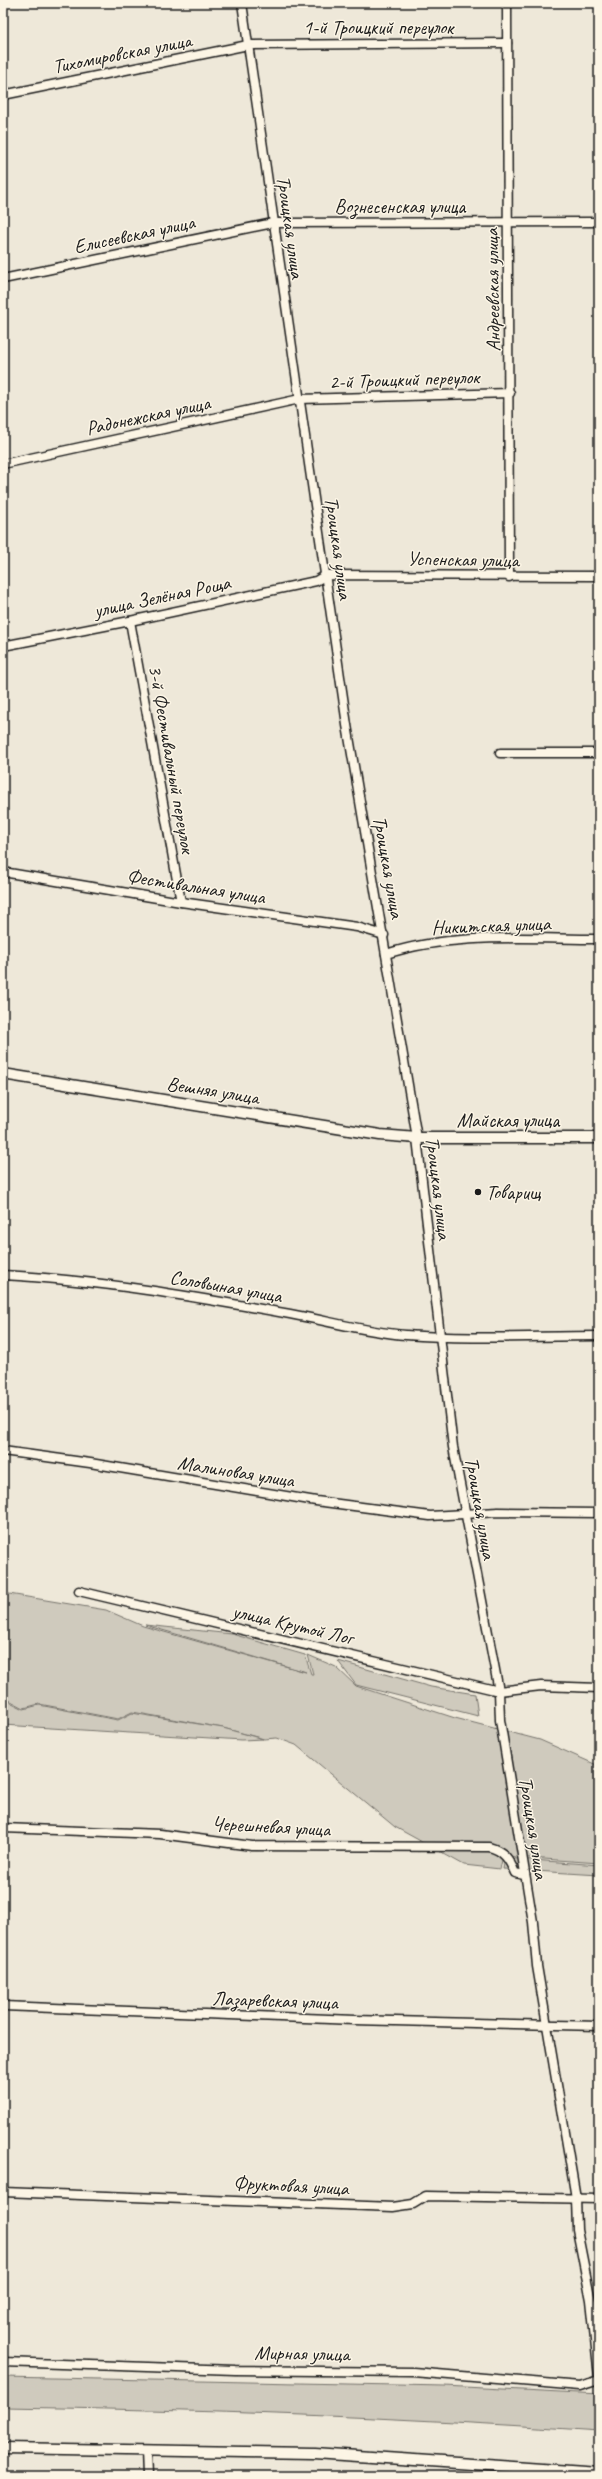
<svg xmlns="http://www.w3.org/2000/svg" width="602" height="2479" font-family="Caveat,sans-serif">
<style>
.green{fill:#cfcabd;stroke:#76736c}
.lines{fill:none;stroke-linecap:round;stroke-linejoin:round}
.minor-casing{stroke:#1c1c1c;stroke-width:11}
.tertiary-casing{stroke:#1c1c1c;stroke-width:13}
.minor{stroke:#fcf5e5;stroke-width:8}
.tertiary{stroke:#fcf5e5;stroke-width:10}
.poi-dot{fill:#1c1c1c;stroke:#fcf5e5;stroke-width:1.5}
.labels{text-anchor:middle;stroke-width:3;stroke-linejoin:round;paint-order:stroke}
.street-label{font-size:20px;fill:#1c1c1c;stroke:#fcf5e5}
.poi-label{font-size:20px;fill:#1c1c1c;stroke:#fcf5e5;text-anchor:start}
</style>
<rect width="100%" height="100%" fill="#eee8d9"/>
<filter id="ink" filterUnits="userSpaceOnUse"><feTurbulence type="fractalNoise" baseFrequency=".025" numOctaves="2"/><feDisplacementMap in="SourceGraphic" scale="8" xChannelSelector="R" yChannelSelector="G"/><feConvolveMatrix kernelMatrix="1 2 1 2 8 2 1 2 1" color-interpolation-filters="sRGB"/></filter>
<g filter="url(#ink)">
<!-- green -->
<g class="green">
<polygon points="3,1593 106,1610 143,1626 306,1672 145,1625 232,1634 305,1655 311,1674 313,1674 308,1655 336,1667 356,1686 455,1718 540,1740 599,1766 599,1863 503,1856 500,1869 464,1865 395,1827 296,1745 277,1738 264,1739 223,1728 132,1712 118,1719 39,1704 24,1708 9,1700 3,1700"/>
<polygon points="338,1661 431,1687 475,1694 478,1716 356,1685"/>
<polygon points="3,1701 8,1701 24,1709 39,1705 118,1720 132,1713 223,1728 263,1739 242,1740 3,1725"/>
<polygon points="505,1858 599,1865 599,1875 503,1869"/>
<path d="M3,2377L445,2386L599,2394V2431C401,2417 201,2410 3,2407Z"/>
</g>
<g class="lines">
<!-- minor casing -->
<g class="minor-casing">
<g id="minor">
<polyline points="242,3 347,725 417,1138 453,1447 499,1691 500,1720 533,1922 537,1966 576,2198 577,2230 591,2301 599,2377"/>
<polyline points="507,3 509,577"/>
<polyline points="3,95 248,45 507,43"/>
<polyline points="3,279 273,223 599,222"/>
<polyline points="3,464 300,399 510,393"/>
<polyline points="130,621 181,902"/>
<polyline points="3,646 130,621 316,581 326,575 599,576"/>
<polyline points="500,753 599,753"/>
<polyline points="3,872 181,902 357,927 384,935"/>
<path d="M386,954C453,932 529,939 599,939"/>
<path d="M3,1275C99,1280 195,1297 290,1314C329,1321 366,1332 406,1335C470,1340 535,1336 599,1336"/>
<polyline points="3,1451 90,1463 316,1501 430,1516 498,1512 599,1513"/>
<polyline points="79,1591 499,1691 541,1686 599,1688"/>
<path d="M3,1828L160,1834L252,1846L489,1847C504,1851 509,1859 515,1873L524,1875"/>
<polyline points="3,2006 354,2020 599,2026"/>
<polyline points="3,2192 393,2207 413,2204 426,2196 599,2199"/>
<polyline points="3,2362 235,2370 413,2372 580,2386 599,2380"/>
<polyline points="146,2450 147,2476"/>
</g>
</g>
<!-- tertiary casing -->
<g class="tertiary-casing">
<g id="tertiary">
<polyline points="3,1074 380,1135 417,1138 599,1138"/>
<polyline points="3,2448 314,2453 599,2473"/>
</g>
</g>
<!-- minor -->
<use href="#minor" class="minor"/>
<!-- tertiary -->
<use href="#tertiary" class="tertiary"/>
</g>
</g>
<!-- markers -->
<circle class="poi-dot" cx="478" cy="1192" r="4"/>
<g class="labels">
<!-- street labels -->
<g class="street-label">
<text x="378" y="34">1-й Троицкий переулок</text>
<text transform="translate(122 53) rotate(-11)" y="7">Тихомировская улица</text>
<text x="400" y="213">Вознесенская улица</text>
<text transform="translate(291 227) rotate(82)" y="7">Троицкая улица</text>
<text transform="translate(134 234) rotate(-12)" y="7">Елисеевская улица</text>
<text transform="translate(492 290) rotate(-91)" y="7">Андреевская улица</text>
<text transform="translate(404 379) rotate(-2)" y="7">2-й Троицкий переулок</text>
<text transform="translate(148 415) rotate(-12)" y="7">Радонежская улица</text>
<text transform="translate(339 548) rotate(82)" y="7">Троицкая улица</text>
<text transform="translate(463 559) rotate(1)" y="7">Успенская улица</text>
<text transform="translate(162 596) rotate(-12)" y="7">улица Зелёная Роща</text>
<text transform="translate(172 759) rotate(80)" y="7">3-й Фестивальный переулок</text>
<text transform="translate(389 867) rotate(80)" y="7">Троицкая улица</text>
<text transform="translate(196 886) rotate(9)" y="7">Фестивальная улица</text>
<text transform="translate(491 925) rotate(-2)" y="7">Никитская улица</text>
<text transform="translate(213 1090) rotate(9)" y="7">Вешняя улица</text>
<text x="508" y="1127">Майская улица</text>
<text transform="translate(439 1188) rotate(83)" y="7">Троицкая улица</text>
<text transform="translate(226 1286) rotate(10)" y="7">Соловьиная улица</text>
<text transform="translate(236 1471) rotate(9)" y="7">Малиновая улица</text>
<text transform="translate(481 1508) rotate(80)" y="7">Троицкая улица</text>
<text transform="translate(293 1624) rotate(13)" y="7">улица Крутой Лог</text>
<text transform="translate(271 1826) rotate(3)" y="7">Черешневая улица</text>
<text transform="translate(534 1828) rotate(81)" y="7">Троицкая улица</text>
<text transform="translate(275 2000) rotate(2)" y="7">Лазаревская улица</text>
<text transform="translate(291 2185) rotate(3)" y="7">Фруктовая улица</text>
<text transform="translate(302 2353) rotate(1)" y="7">Мирная улица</text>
</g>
<!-- poi labels -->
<g class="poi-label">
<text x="486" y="1199">Товарищ</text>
</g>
</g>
<!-- margin -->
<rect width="602" height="2479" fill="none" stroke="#fcf5e5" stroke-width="16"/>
<rect x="8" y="8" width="586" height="2463" fill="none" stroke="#1c1c1c" stroke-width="1.5" filter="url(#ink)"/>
</svg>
